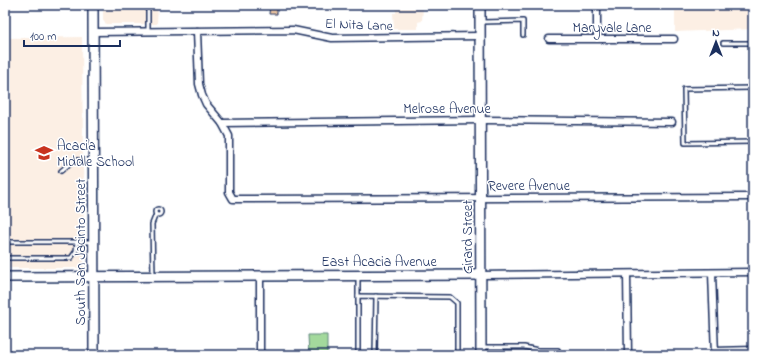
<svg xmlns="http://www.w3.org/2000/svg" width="758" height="360" font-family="'Indie Flower',sans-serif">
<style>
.built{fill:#fcefe4}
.green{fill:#a3d99c;stroke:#5f847d}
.building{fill:#f5cba4;stroke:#1b2f5e}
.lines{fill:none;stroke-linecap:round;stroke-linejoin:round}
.lane-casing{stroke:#1b2f5e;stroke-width:6}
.street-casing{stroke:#1b2f5e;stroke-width:9}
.secondary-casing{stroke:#1b2f5e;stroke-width:12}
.lane{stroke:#fff;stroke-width:3}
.street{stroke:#fff;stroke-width:6}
.secondary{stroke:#fff;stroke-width:9}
.labels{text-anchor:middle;stroke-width:3;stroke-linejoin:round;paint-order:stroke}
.street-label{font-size:14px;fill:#1b2f5e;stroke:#fff}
.poi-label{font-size:14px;fill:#1b2f5e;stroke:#fff;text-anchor:start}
</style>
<rect width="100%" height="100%" fill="#fff"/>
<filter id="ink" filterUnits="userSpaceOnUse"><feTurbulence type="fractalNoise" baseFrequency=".025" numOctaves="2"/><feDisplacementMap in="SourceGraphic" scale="8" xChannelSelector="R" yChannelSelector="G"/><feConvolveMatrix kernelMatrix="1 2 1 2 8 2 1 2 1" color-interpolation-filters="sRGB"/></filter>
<g filter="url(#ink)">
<!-- built -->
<g class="built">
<polygon points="103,5 158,5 157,24 107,24 105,23 103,20"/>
<polygon points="396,5 469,5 469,8 423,8 422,21 418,22 418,29 394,29 393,13 396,13"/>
<polygon points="675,5 753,5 753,29 675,32"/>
<polygon points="82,37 84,268 5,268 5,38"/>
</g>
<!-- green -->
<polygon class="green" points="308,335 327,335 327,355 309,355"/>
<!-- building -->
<g class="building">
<polygon points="270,5 277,5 277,14 269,14"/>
<rect x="288" y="5" width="14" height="2"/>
<rect x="444" y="5" width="22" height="3"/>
</g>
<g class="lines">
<!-- lane casing -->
<g class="lane-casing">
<g id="lane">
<polyline points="148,5 148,31"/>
<polyline points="482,22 523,21 523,35"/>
<polyline points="723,43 753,43"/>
<polyline points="753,88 684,89 685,143 753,142"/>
<polyline points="61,171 74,160 92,160"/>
<circle cx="158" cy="212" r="3"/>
<polyline points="5,242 92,242"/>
<polyline points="5,258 71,258 76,251 77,242"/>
<polyline points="153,276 152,224 156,214"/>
<polyline points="358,276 358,296"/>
<polyline points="483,347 524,347 538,350 558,350"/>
<polyline points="358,355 358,296 450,297 457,303 457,355"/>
<polyline points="375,355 376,296"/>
</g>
</g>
<!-- street casing -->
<g class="street-casing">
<g id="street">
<polyline points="597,5 597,38"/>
<polyline points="197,31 199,84 202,95 206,104 222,123 229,136 229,192 233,199 753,197"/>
<polyline points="93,32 293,30 332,38 480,36"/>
<polyline points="549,39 674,39"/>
<polyline points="222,123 481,120 672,122"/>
<polyline points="712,273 715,355"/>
<polyline points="627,274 628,355"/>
<polyline points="481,275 753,272"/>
<polyline points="715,351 753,350"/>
<polyline points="260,355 260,276"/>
</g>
</g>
<!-- secondary casing -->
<g class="secondary-casing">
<g id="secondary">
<polyline points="93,5 94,355"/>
<polyline points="480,5 481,355"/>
<polyline points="5,277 481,275"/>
</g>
</g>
<!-- lane -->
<use href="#lane" class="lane"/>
<!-- street -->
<use href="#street" class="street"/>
<!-- secondary -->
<use href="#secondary" class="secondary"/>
</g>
</g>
<!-- icons -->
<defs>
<g id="school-bare" transform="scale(1.38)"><path d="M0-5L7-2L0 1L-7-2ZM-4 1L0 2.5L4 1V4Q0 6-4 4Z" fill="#c8321e" stroke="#fff" stroke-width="2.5" paint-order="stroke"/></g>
</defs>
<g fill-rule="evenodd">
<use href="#school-bare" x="44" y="153"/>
</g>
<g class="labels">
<!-- street labels -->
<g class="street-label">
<text transform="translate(359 24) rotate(2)" y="5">El Nita Lane</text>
<text x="612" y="32">Maryvale Lane</text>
<text x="447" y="113">Melrose Avenue</text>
<text x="529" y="190">Revere Avenue</text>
<text transform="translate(467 237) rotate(-90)" y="5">Girard Street</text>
<text transform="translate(80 252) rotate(-90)" y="5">South San Jacinto Street</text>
<text x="379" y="266">East Acacia Avenue</text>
</g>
<!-- poi labels -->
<g class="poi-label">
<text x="57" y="150">Acacia<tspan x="57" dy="16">Middle School</tspan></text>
</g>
</g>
<!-- margin -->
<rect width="758" height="360" fill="none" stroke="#fff" stroke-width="20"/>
<rect x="10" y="10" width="738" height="340" fill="none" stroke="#1b2f5e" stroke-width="1.5" filter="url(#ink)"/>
<!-- north arrow -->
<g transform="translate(716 42)" stroke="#ffffff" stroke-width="3" paint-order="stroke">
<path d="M0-3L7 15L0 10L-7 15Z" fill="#1b2f5e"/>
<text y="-6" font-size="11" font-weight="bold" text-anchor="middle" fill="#1b2f5e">N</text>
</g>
<!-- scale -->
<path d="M24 40v6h96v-6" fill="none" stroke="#1b2f5e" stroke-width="2"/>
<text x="30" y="40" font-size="12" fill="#1b2f5e" stroke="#ffffff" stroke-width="3" paint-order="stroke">100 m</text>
</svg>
